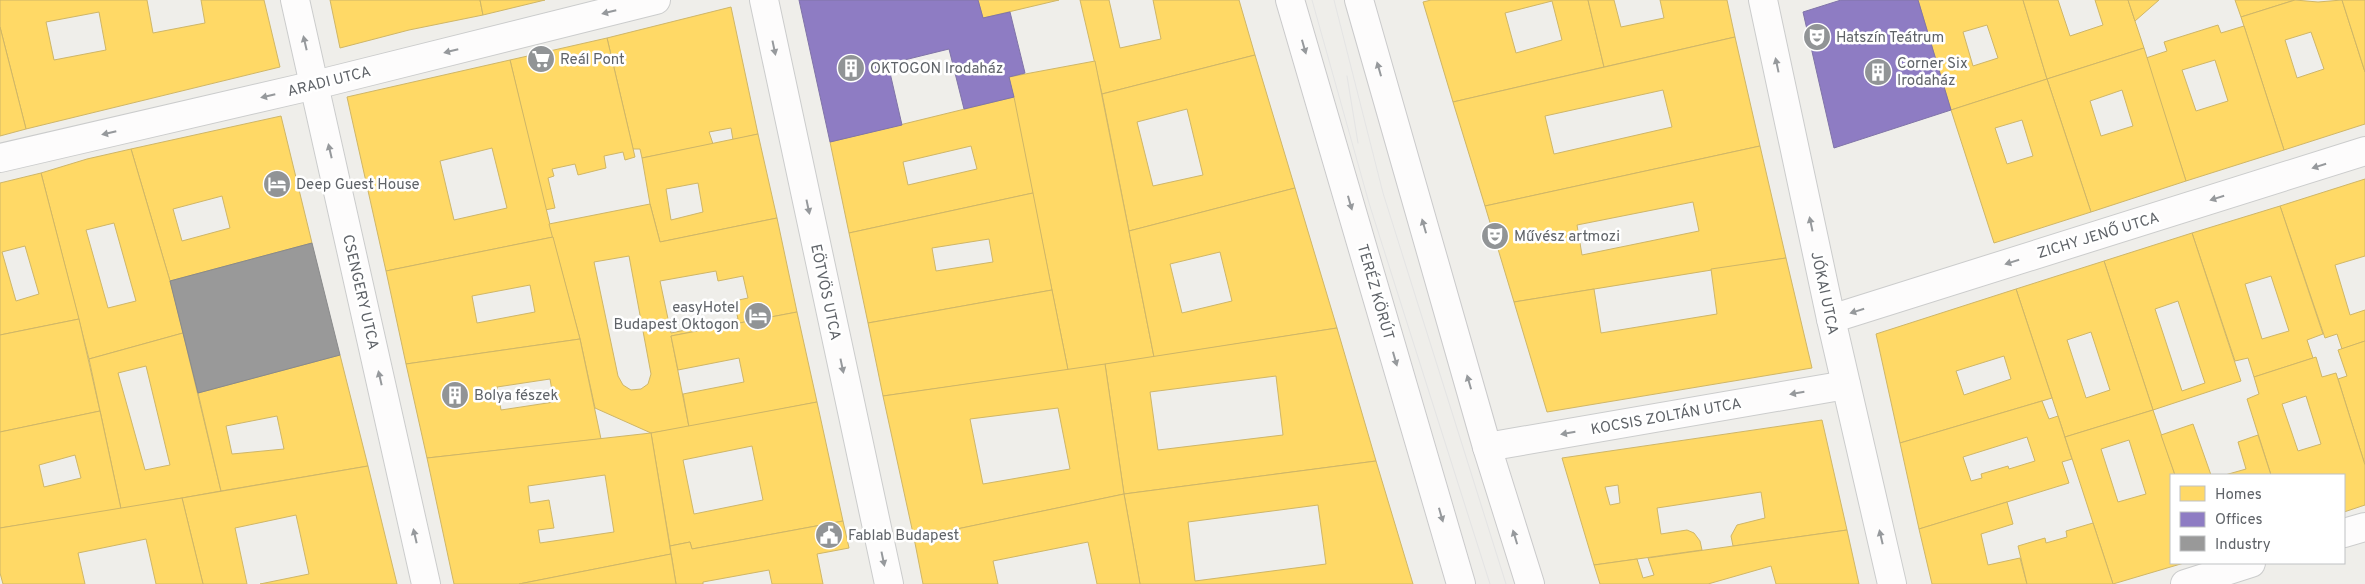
<svg xmlns="http://www.w3.org/2000/svg" width="2365" height="584" font-family="Overpass,sans-serif">
<style>
.homes{fill:#ffd966;stroke:#cfb667;fill-rule:evenodd}
.offices{fill:#8e7cc3;stroke:#8074a8}
.industry{fill:#999;stroke:#88898a}
.lines{fill:none;stroke-linecap:round;stroke-linejoin:round}
.street-casing{stroke:#cbcccc;stroke-width:30}
.secondary-casing{stroke:#cacacb;stroke-width:30}
.street{stroke:#fdfcfc;stroke-width:28}
.secondary{stroke:#fdfcfc;stroke-width:28}
.tram{stroke:#e4e4e4;stroke-width:1}
.oneway{fill:#96999c}
.labels{text-anchor:middle;stroke-width:5;stroke-linejoin:round;paint-order:stroke}
.poi-label{font-size:15px;fill:#5f6368;stroke:#fff;text-anchor:start}
.street-label{font-size:15px;fill:#5f6368;stroke:#fff}
</style>
<rect width="100%" height="100%" fill="#efeeea"/>
<!-- homes -->
<g class="homes">
<path d="M0,0H147L153,33L205,23L201,0H264L280,67L26,129L0,27ZM99,12L106,50L54,60L46,22Z"/>
<polygon points="330,0 480,0 483,15 409,30 340,48"/>
<polygon points="480,0 545,0 483,15"/>
<polygon points="978,0 1059,0 983,18"/>
<polygon points="1080,0 1109,0 1120,48 1161,39 1153,0 1239,0 1255,55 1102,94"/>
<path d="M1431,0H1588L1604,67L1453,102L1423,2ZM1552,1L1562,40L1516,53L1505,13Z"/>
<polygon points="1588,0 1614,0 1621,27 1664,18 1660,0 1727,0 1735,37 1604,67"/>
<path d="M1918,0H2023L2047,79L1951,110ZM1987,25L1998,58L1973,66L1963,32Z"/>
<polygon points="2023,0 2058,0 2070,36 2103,25 2095,0 2128,0 2144,48 2047,79"/>
<polygon points="2128,0 2159,0 2135,21"/>
<polygon points="2235,0 2295,0 2241,17"/>
<path d="M2295,0L2318,2L2342,0L2365,72V124L2284,150L2241,17ZM2311,32L2324,69L2297,78L2285,40Z"/>
<polygon points="2342,0 2365,0 2365,72"/>
<polygon points="731,7 758,134 733,140 731,128 709,132 713,144 642,158 640,149 633,149 607,38"/>
<path d="M2218,25L2221,33L2244,26L2284,150L2186,181L2146,58L2167,51L2164,42ZM2215,60L2228,101L2196,111L2182,70Z"/>
<polygon points="0,27 26,129 0,136"/>
<path d="M1735,37L1760,146L1485,206L1453,102ZM1663,90L1672,127L1554,154L1545,116Z"/>
<polygon points="607,38 635,157 625,160 623,152 604,156 606,168 578,175 575,164 552,169 554,176 548,178 555,208 545,210 510,60"/>
<path d="M2144,48L2186,181L2091,212L2047,79ZM2122,90L2133,126L2101,136L2090,101Z"/>
<path d="M1255,55L1295,188L1129,231L1102,94ZM1187,109L1203,175L1153,186L1137,122Z"/>
<path d="M510,60L553,237L386,271L347,97ZM492,148L507,208L454,220L440,161Z"/>
<polygon points="1095,61 1154,357 1068,370 1009,77"/>
<path d="M2047,79L2091,212L1994,243L1951,110ZM2022,120L2033,156L2007,164L1995,128Z"/>
<path d="M1014,97L1033,193L849,233L830,142ZM971,146L977,169L908,185L903,162Z"/>
<path d="M281,116L312,243L170,281L131,149ZM222,196L230,228L182,241L173,209Z"/>
<path d="M758,134L777,218L660,242L650,204L642,158ZM698,183L703,212L671,220L666,189Z"/>
<path d="M1760,146L1786,258L1514,302L1485,206ZM1693,202L1699,231L1582,255L1577,225Z"/>
<path d="M131,149L170,281L183,333L89,359L41,173L87,159ZM114,223L136,301L108,308L86,230Z"/>
<path d="M41,173L79,319L0,335V183ZM25,246L39,294L16,301L2,252Z"/>
<polygon points="2365,179 2365,256 2335,265 2350,315 2365,310 2365,341 2342,349 2337,334 2325,338 2280,206"/>
<path d="M1295,188L1337,328L1154,357L1129,231ZM1220,252L1232,301L1182,313L1170,264Z"/>
<path d="M1033,193L1052,290L868,323L849,233ZM989,239L993,262L936,271L932,248Z"/>
<path d="M650,204L660,242L777,218L797,312L671,336L689,427L651,433L595,408L580,339L549,224ZM629,256L651,374L648,384L641,389L631,390L623,385L618,376L594,262ZM716,271L718,281L743,276L748,298L734,301L738,319L671,333L660,281Z"/>
<path d="M2280,206L2323,334L2307,340L2313,358L2254,377L2248,358L2235,361L2192,233ZM2271,276L2289,331L2262,339L2245,284Z"/>
<path d="M2192,233L2241,381L2153,410L2104,261ZM2178,301L2205,383L2182,391L2155,309Z"/>
<path d="M553,237L580,339L406,364L386,271ZM530,285L535,312L477,323L472,296Z"/>
<polygon points="1786,258 1812,368 1547,412 1514,302 1594,289 1601,333 1717,314 1711,269"/>
<path d="M2104,261L2153,410L2065,437L2016,289ZM2091,332L2110,390L2086,398L2067,340Z"/>
<path d="M2016,289L2052,398L1900,443L1876,334ZM2004,356L2011,379L1964,395L1956,371Z"/>
<polygon points="1052,290 1068,370 883,396 868,323"/>
<polygon points="797,312 817,402 689,427 683,394 744,382 739,358 678,370 671,336"/>
<polygon points="79,319 100,411 0,432 0,335"/>
<path d="M1337,328L1376,461L1124,494L1105,364ZM1276,376L1283,435L1158,450L1150,392Z"/>
<path d="M183,333L221,491L121,509L89,359ZM146,366L170,465L145,470L118,373Z"/>
<path d="M580,339L601,439L427,458L406,364ZM550,379L554,402L501,410L497,387Z"/>
<polygon points="2365,341 2365,465 2338,379 2347,376 2338,350"/>
<path d="M340,355L368,466L221,491L198,393ZM277,416L284,449L232,454L226,426Z"/>
<path d="M2316,357L2322,377L2336,373L2365,465V505L2344,512V475H2271L2247,399L2259,394L2254,377ZM2306,396L2321,444L2298,451L2282,404Z"/>
<path d="M1105,364L1124,494L914,538L883,396ZM1058,408L1070,469L983,484L970,419Z"/>
<path d="M2042,401L2049,419L2058,416L2072,459L2062,462L2069,483L1919,529L1900,443ZM2027,437L2035,461L2009,469L2008,466L1981,474L1982,478L1971,481L1963,457Z"/>
<path d="M817,402L843,521L692,549L690,542L670,546L651,433ZM752,446L763,500L694,514L683,460Z"/>
<path d="M2153,410L2175,475H2171V563H2184L2113,584L2065,437ZM2129,440L2146,494L2118,502L2101,449Z"/>
<path d="M100,411L121,509L0,528V432ZM75,455L81,478L44,487L39,465Z"/>
<path d="M1822,420L1847,530L1733,546L1731,536L1737,525L1765,518L1761,492L1657,508L1661,534L1687,530L1694,533L1700,541L1702,550L1594,565L1562,458ZM1618,485L1620,503L1610,505L1605,487Z"/>
<polygon points="2193,424 2211,475 2175,475 2161,435"/>
<path d="M651,433L671,554L519,584H454L427,458ZM605,475L614,532L540,543L538,530L554,528L549,500L530,503L528,486Z"/>
<polygon points="2258,435 2271,475 2225,475 2246,469 2238,442"/>
<path d="M1376,461L1413,584H1140L1124,494ZM1318,505L1326,564L1195,581L1188,522Z"/>
<polygon points="368,466 397,584 260,584 309,574 296,515 235,528 247,584 203,584 182,498"/>
<polygon points="1124,494 1140,584 1097,584 1088,542 993,561 998,584 923,584 914,538"/>
<polygon points="182,498 203,584 156,584 146,539 78,553 85,584 3,584 0,573 0,528"/>
<polygon points="2007,502 2013,524 1981,534 1988,565 2020,558 2027,584 1932,584 1919,529"/>
<polygon points="843,521 849,548 817,554 823,584 772,584 769,570 703,582 703,584 676,584 670,546 690,542 692,549"/>
<polygon points="2093,523 2113,584 2027,584 2018,546 2045,538 2046,543 2067,537 2066,531"/>
<polygon points="1847,530 1859,584 1776,584 1771,566 1708,584 1600,584 1594,565 1637,559 1643,578 1654,575 1648,558"/>
<polygon points="671,554 676,584 519,584"/>
</g>
<!-- offices -->
<g class="offices">
<polygon points="799,0 978,0 983,18 1010,12 1025,73 1009,77 1014,97 964,109 949,49 888,64 902,125 830,142"/>
<polygon points="1841,0 1918,0 1951,110 1834,148 1803,12"/>
</g>
<!-- industry -->
<polygon class="industry" points="312,243 340,355 198,393 170,281"/>
<g class="lines">
<!-- street casing -->
<g class="street-casing">
<g id="street">
<polyline points="295,0 426,584"/>
<polyline points="764,0 889,584"/>
<polyline points="1763,0 1831,319 1892,584"/>
<polyline points="0,158 315,85 656,0"/>
<polyline points="1831,319 2365,151"/>
<polyline points="1487,447 1846,385"/>
<polyline points="2344,533 2365,527"/>
<polyline points="2185,584 2251,563"/>
</g>
</g>
<!-- secondary casing -->
<g class="secondary-casing">
<g id="secondary">
<polyline points="1290,0 1461,584"/>
<polyline points="1359,0 1487,447 1530,584"/>
</g>
</g>
<!-- street -->
<use href="#street" class="street"/>
<!-- secondary -->
<use href="#secondary" class="secondary"/>
<!-- tram -->
<g class="tram">
<polyline points="1312,0 1369,203 1490,584"/>
<polyline points="1334,0 1383,193 1506,584"/>
<polyline points="1347,76 1358,143"/>
</g>
</g>
<!-- one-way arrows -->
<defs><path id="oneway-solid" d="M-6-.8H1V-3.2L6.5 0L1 3.2V.8H-6Z" transform="scale(1.25)"/></defs>
<g class="oneway">
<use href="#oneway-solid" transform="translate(609 12) rotate(166)"/>
<use href="#oneway-solid" transform="translate(305 43) rotate(-103)"/>
<use href="#oneway-solid" transform="translate(1304 47) rotate(74)"/>
<use href="#oneway-solid" transform="translate(774 48) rotate(78)"/>
<use href="#oneway-solid" transform="translate(451 51) rotate(166)"/>
<use href="#oneway-solid" transform="translate(1777 65) rotate(-102)"/>
<use href="#oneway-solid" transform="translate(1379 69) rotate(-106)"/>
<use href="#oneway-solid" transform="translate(268 96) rotate(167)"/>
<use href="#oneway-solid" transform="translate(109 133) rotate(167)"/>
<use href="#oneway-solid" transform="translate(330 151) rotate(-103)"/>
<use href="#oneway-solid" transform="translate(2319 166) rotate(162)"/>
<use href="#oneway-solid" transform="translate(2217 198) rotate(163)"/>
<use href="#oneway-solid" transform="translate(1350 203) rotate(74)"/>
<use href="#oneway-solid" transform="translate(808 207) rotate(78)"/>
<use href="#oneway-solid" transform="translate(1811 224) rotate(-102)"/>
<use href="#oneway-solid" transform="translate(1424 226) rotate(-106)"/>
<use href="#oneway-solid" transform="translate(2012 262) rotate(163)"/>
<use href="#oneway-solid" transform="translate(1857 311) rotate(163)"/>
<use href="#oneway-solid" transform="translate(1395 359) rotate(74)"/>
<use href="#oneway-solid" transform="translate(842 366) rotate(78)"/>
<use href="#oneway-solid" transform="translate(380 378) rotate(-103)"/>
<use href="#oneway-solid" transform="translate(1469 382) rotate(-106)"/>
<use href="#oneway-solid" transform="translate(1797 393) rotate(170)"/>
<use href="#oneway-solid" transform="translate(1568 433) rotate(170)"/>
<use href="#oneway-solid" transform="translate(1441 515) rotate(74)"/>
<use href="#oneway-solid" transform="translate(415 536) rotate(-103)"/>
<use href="#oneway-solid" transform="translate(1515 537) rotate(-107)"/>
<use href="#oneway-solid" transform="translate(1881 537) rotate(-103)"/>
<use href="#oneway-solid" transform="translate(883 559) rotate(78)"/>
</g>
<!-- icons -->
<defs>
<g id="theatre-disc" transform="scale(1.4375)"><circle r="9.5" fill="#919496" stroke="#fff"/><path d="M-5-5.5Q0-4 5-5.5V0Q5 5 0 6Q-5 5-5 0ZM-3.3-2.5H-1v1.5H-3.3ZM1-2.5H3.3v1.5H1ZM-2.8 1Q0 5.5 2.8 1Z" fill="#fff"/></g>
<g id="supermarket-disc" transform="scale(1.4375)"><circle r="9.5" fill="#919496" stroke="#fff"/><path d="M-6-5.5h2.5l.6 2H6L4.5 2H-2.5L-4.4-4H-6ZM-1.5 3.2a1.3 1.3 0 1 0 .1 0ZM3 3.2a1.3 1.3 0 1 0 .1 0Z" fill="#fff"/></g>
<g id="building-disc" transform="scale(1.4375)"><circle r="9.5" fill="#919496" stroke="#fff"/><path d="M-4-6H4V6H1V3H-1V6H-4ZM-2.5-4.3h1.7v1.8h-1.7ZM.8-4.3h1.7v1.8H.8ZM-2.5-1h1.7V.8h-1.7ZM.8-1h1.7V.8H.8Z" fill="#fff"/></g>
<g id="hotel-disc" transform="scale(1.4375)"><circle r="9.5" fill="#919496" stroke="#fff"/><path d="M-6-4.5h1.5V1H6V5H4.5V3h-9V5H-6ZM-4 0a1.8 1.8 0 1 1 3.6 0ZM.5 0V-2.5h3Q6-2.5 6 0Z" fill="#fff"/></g>
<g id="civic-disc" transform="scale(1.4375)"><circle r="9.5" fill="#919496" stroke="#fff"/><path d="M-.6-6.5H3V-4.5H.6V-3L4-1V1h2V6H-6V1h2V-1L-.6-3ZM-1.2 2.5V6h2.4V2.5Z" fill="#fff"/></g>
</defs>
<g fill-rule="evenodd">
<use href="#theatre-disc" x="1817" y="37"/>
<use href="#supermarket-disc" x="541" y="59"/>
<use href="#building-disc" x="851" y="68"/>
<use href="#building-disc" x="1878" y="72"/>
<use href="#hotel-disc" x="277" y="184"/>
<use href="#theatre-disc" x="1495" y="236"/>
<use href="#hotel-disc" x="758" y="316"/>
<use href="#building-disc" x="455" y="395"/>
<use href="#civic-disc" x="829" y="535"/>
</g>
<g class="labels">
<!-- poi labels -->
<g class="poi-label">
<text x="1836" y="42">Hatszín Teátrum</text>
<text x="560" y="64">Reál Pont</text>
<text x="1897" y="68">Corner Six<tspan x="1897" dy="17">Irodaház</tspan></text>
<text x="870" y="73">OKTOGON Irodaház</text>
<text x="296" y="189">Deep Guest House</text>
<text x="1514" y="241">Művész artmozi</text>
<text x="739" y="312" text-anchor="end">easyHotel<tspan x="739" dy="17">Budapest Oktogon</tspan></text>
<text x="474" y="400">Bolya fészek</text>
<text x="848" y="540">Fablab Budapest</text>
</g>
<!-- street labels -->
<g class="street-label">
<text transform="translate(329 81) rotate(-14)" y="5">ARADI UTCA</text>
<text transform="translate(2098 235) rotate(-17)" y="5">ZICHY JENŐ UTCA</text>
<text transform="translate(361 292) rotate(77)" y="5">CSENGERY UTCA</text>
<text transform="translate(826 292) rotate(78)" y="5">EÖTVÖS UTCA</text>
<text transform="translate(1376 292) rotate(74)" y="5">TERÉZ KÖRÚT</text>
<text transform="translate(1825 293) rotate(78)" y="5">JÓKAI UTCA</text>
<text transform="translate(1666 416) rotate(-10)" y="5">KOCSIS ZOLTÁN UTCA</text>
</g>
</g>
<!-- legend -->
<rect x="2170" y="474" width="175" height="90" fill="#ffffff" stroke="#bfc1c3"/>
<rect x="2180" y="486" width="25" height="15" fill="#ffd966" stroke="#bfc1c3"/>
<text x="2215" y="499" font-size="15" fill="#5f6368">Homes</text>
<rect x="2180" y="512" width="25" height="15" fill="#8e7cc3" stroke="#bfc1c3"/>
<text x="2215" y="524" font-size="15" fill="#5f6368">Offices</text>
<rect x="2180" y="536" width="25" height="15" fill="#999999" stroke="#bfc1c3"/>
<text x="2215" y="549" font-size="15" fill="#5f6368">Industry</text>
</svg>
